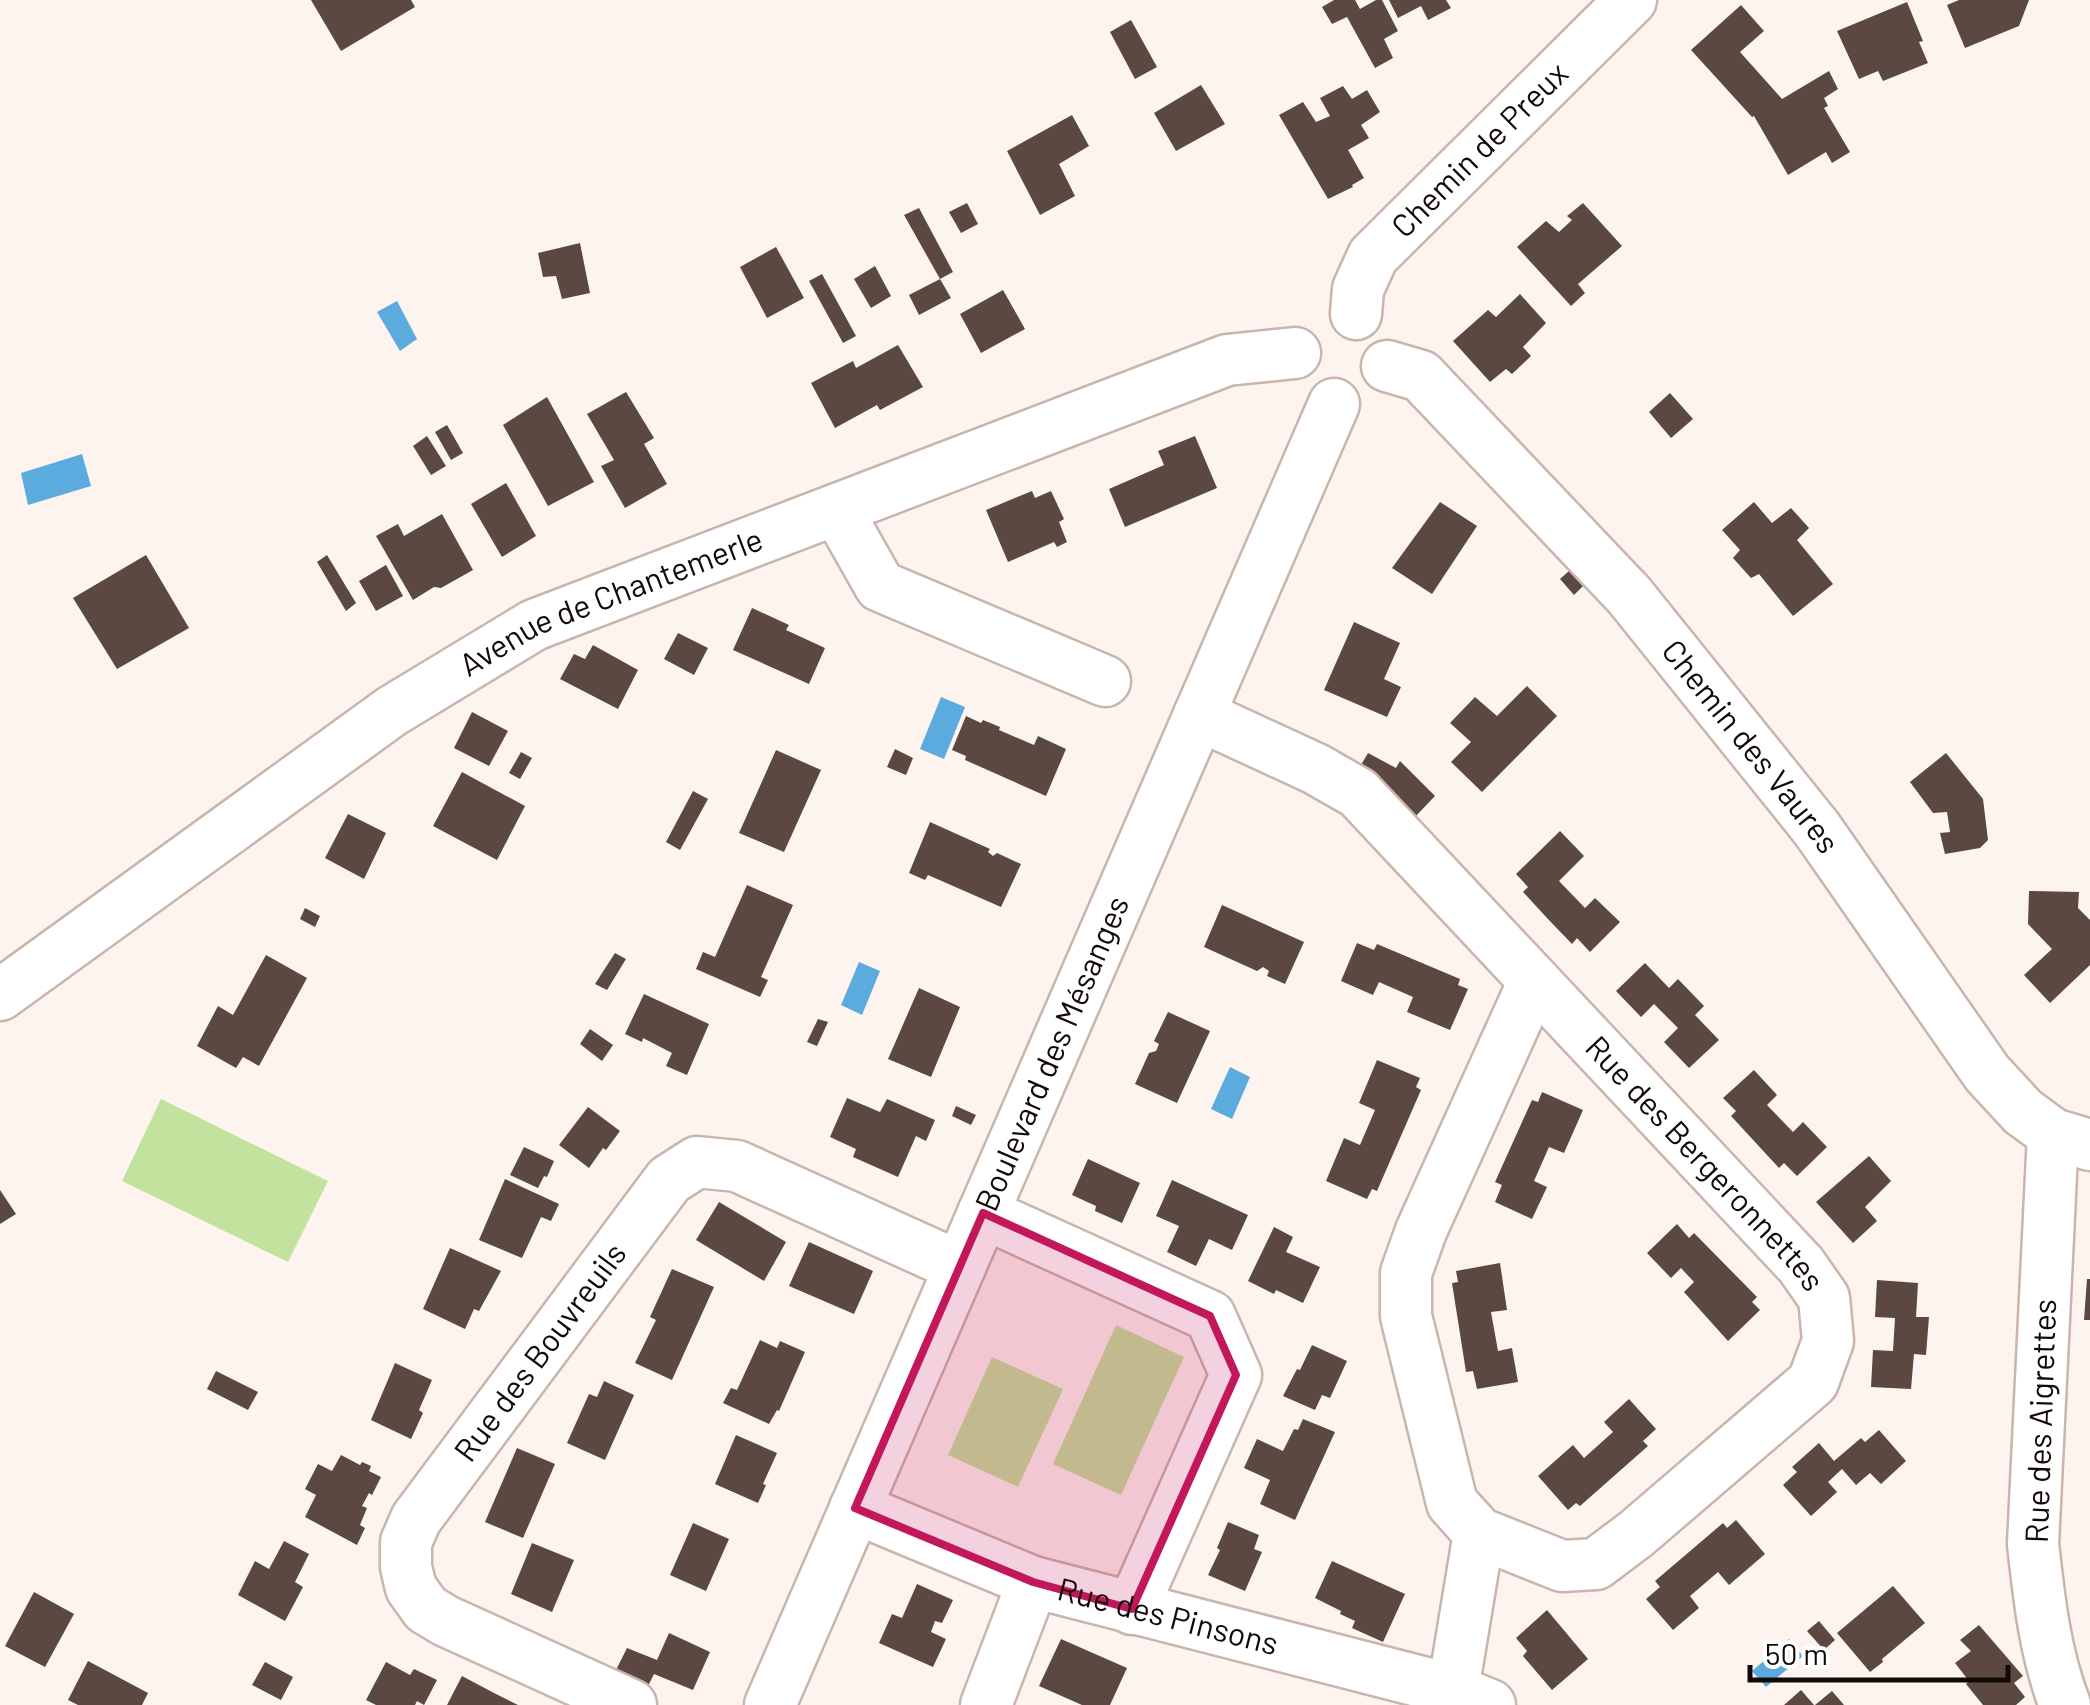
<svg xmlns="http://www.w3.org/2000/svg" width="2090" height="1705" font-family="Barlow,sans-serif">
<style>
.green{fill:#c2e29d}
.water{fill:#5cabde}
.building{fill:#5a4841}
.lines{fill:none;stroke-linecap:round;stroke-linejoin:round}
.minor-casing{stroke:#cab5ac;stroke-width:55}
.minor{stroke:#fff;stroke-width:50}
.marked{fill:#c2185b;fill-opacity:0.2;stroke:#c2185b;stroke-width:8;stroke-linejoin:round}
.labels{text-anchor:middle;stroke-width:10;stroke-linejoin:round;paint-order:stroke}
.street-label{font-size:32px;fill:#110a07;stroke:#fff}
</style>
<rect width="100%" height="100%" fill="#fdf4f0"/>
<!-- green -->
<g class="green">
<polygon points="161,1099 328,1181 288,1262 122,1181"/>
<polygon points="1116,1325 1184,1357 1121,1495 1053,1464"/>
<polygon points="992,1357 1063,1389 1018,1487 948,1455"/>
</g>
<!-- water -->
<g class="water">
<polygon points="397,301 417,339 400,351 377,312"/>
<polygon points="82,454 91,486 28,505 21,473"/>
<polygon points="941,697 965,707 944,759 920,749"/>
<polygon points="859,962 880,971 862,1015 841,1005"/>
<polygon points="1230,1067 1250,1077 1232,1119 1211,1109"/>
<polygon points="1789,1639 1803,1656 1766,1687 1752,1671"/>
</g>
<!-- building -->
<g class="building">
<polygon points="311,0 411,0 415,7 341,51"/>
<polygon points="1334,0 1355,0 1360,9 1376,0 1382,0 1398,31 1384,39 1393,58 1375,68 1347,17 1332,24 1322,7"/>
<polygon points="1389,0 1446,0 1451,8 1428,20 1421,6 1398,18"/>
<polygon points="1959,0 2029,0 2019,26 1965,48 1947,5"/>
<polygon points="1907,2 1923,41 1919,42 1928,63 1883,81 1878,71 1859,79 1837,31"/>
<polygon points="1741,5 1764,31 1740,52 1782,99 1829,71 1838,89 1824,98 1828,106 1824,108 1850,152 1832,163 1826,152 1788,175 1754,116 1752,117 1691,50"/>
<polygon points="1131,20 1157,67 1135,79 1110,32"/>
<polygon points="1201,85 1225,124 1176,151 1154,113"/>
<polygon points="1343,86 1352,99 1367,90 1380,112 1361,125 1369,138 1348,150 1364,178 1352,185 1353,187 1328,199 1279,115 1303,102 1316,122 1330,116 1320,98"/>
<polygon points="1072,115 1089,146 1059,164 1075,196 1040,215 1007,151"/>
<polygon points="967,203 978,224 961,233 949,212"/>
<polygon points="1583,203 1622,246 1578,284 1585,293 1571,306 1517,247 1546,221 1559,232 1572,220 1567,216"/>
<polygon points="919,208 953,272 940,279 904,215"/>
<polygon points="580,243 590,293 562,299 556,276 543,277 538,253"/>
<polygon points="776,247 804,298 767,318 740,267"/>
<polygon points="875,266 891,296 871,308 854,279"/>
<polygon points="822,274 856,336 843,343 809,281"/>
<polygon points="940,279 951,298 919,315 909,295"/>
<polygon points="1003,290 1025,329 981,353 960,314"/>
<polygon points="1520,294 1546,323 1523,347 1531,356 1512,374 1506,369 1490,382 1453,341 1488,310 1496,317"/>
<polygon points="898,345 923,387 880,410 877,405 835,428 811,383 853,361 856,368"/>
<polygon points="626,392 654,438 644,444 667,484 625,508 601,466 614,460 587,414"/>
<polygon points="1670,393 1693,419 1671,438 1649,412"/>
<polygon points="547,397 594,482 548,506 503,425"/>
<polygon points="447,425 463,453 451,460 435,432"/>
<polygon points="427,436 446,466 431,475 413,446"/>
<polygon points="1195,436 1217,488 1125,527 1109,489 1164,465 1158,451"/>
<polygon points="506,483 536,536 502,557 471,504"/>
<polygon points="1032,491 1035,498 1051,491 1064,519 1059,522 1067,542 1057,547 1054,542 1008,562 986,510"/>
<polygon points="1440,502 1477,526 1432,594 1392,568"/>
<polygon points="1754,502 1772,523 1791,508 1809,528 1797,540 1833,584 1793,616 1759,574 1751,578 1733,558 1740,550 1722,530"/>
<polygon points="442,514 473,570 441,588 434,587 413,600 376,536 398,524 404,536"/>
<polygon points="146,555 189,628 117,669 73,598"/>
<polygon points="327,555 356,603 346,611 317,562"/>
<polygon points="386,565 403,596 376,611 359,581"/>
<polygon points="1569,571 1583,586 1574,595 1560,579"/>
<polygon points="752,608 789,625 786,630 825,648 809,684 733,650"/>
<polygon points="1354,622 1400,643 1384,679 1401,687 1387,717 1324,690"/>
<polygon points="678,633 708,648 694,675 664,659"/>
<polygon points="593,645 638,670 618,709 560,679 574,654 585,659"/>
<polygon points="1527,686 1557,716 1482,792 1451,762 1471,742 1450,723 1475,697 1497,716"/>
<polygon points="472,712 508,731 489,766 454,748"/>
<polygon points="966,716 981,723 983,720 1000,727 999,730 1034,745 1038,736 1066,749 1046,796 965,760 966,756 952,750"/>
<polygon points="895,749 913,758 906,775 887,767"/>
<polygon points="776,750 821,770 784,852 739,833"/>
<polygon points="521,752 532,758 520,779 509,773"/>
<polygon points="1368,753 1396,768 1400,761 1435,796 1414,818 1383,791 1387,785 1358,770"/>
<polygon points="1946,753 1983,799 1988,840 1980,848 1945,854 1940,833 1950,832 1947,812 1933,813 1910,782"/>
<polygon points="462,772 525,806 497,860 433,826"/>
<polygon points="693,791 708,799 680,850 666,842"/>
<polygon points="348,814 386,833 364,879 325,858"/>
<polygon points="930,822 990,849 988,852 993,856 997,853 1021,864 1001,907 928,875 925,880 909,873"/>
<polygon points="1560,831 1584,856 1559,881 1585,908 1595,898 1620,922 1590,952 1577,938 1572,944 1547,918 1523,892 1528,887 1516,874"/>
<polygon points="747,885 793,905 761,977 768,980 760,997 696,969 703,952 715,957"/>
<polygon points="2029,891 2079,892 2078,908 2090,920 2090,965 2050,1003 2024,975 2052,949 2028,924"/>
<polygon points="1222,905 1304,942 1285,984 1267,976 1269,971 1263,967 1257,971 1204,947"/>
<polygon points="305,908 320,916 315,927 300,919"/>
<polygon points="1357,943 1374,950 1377,944 1460,979 1458,985 1468,989 1450,1030 1407,1012 1413,997 1379,982 1373,995 1341,981"/>
<polygon points="615,953 626,959 607,990 595,984"/>
<polygon points="266,955 307,978 259,1066 243,1057 236,1068 197,1046 218,1006 233,1015"/>
<polygon points="1645,963 1669,988 1678,979 1704,1006 1695,1015 1719,1040 1689,1068 1664,1042 1678,1028 1654,1004 1641,1017 1616,991"/>
<polygon points="919,988 960,1007 931,1077 888,1059"/>
<polygon points="644,994 709,1024 687,1075 666,1066 672,1053 643,1038 642,1042 625,1034"/>
<polygon points="1168,1012 1210,1031 1177,1103 1135,1084 1149,1053 1156,1051 1159,1044 1154,1041"/>
<polygon points="818,1019 828,1022 817,1046 807,1042"/>
<polygon points="590,1029 613,1045 602,1061 580,1044"/>
<polygon points="1377,1060 1420,1078 1416,1087 1421,1090 1377,1191 1372,1189 1367,1199 1326,1181 1344,1138 1360,1145 1375,1110 1359,1103"/>
<polygon points="1754,1070 1777,1095 1767,1105 1793,1132 1803,1122 1827,1147 1797,1176 1784,1163 1779,1168 1731,1116 1736,1111 1723,1098"/>
<polygon points="1542,1092 1583,1110 1564,1153 1549,1147 1534,1181 1547,1187 1532,1219 1495,1202 1502,1185 1495,1182 1532,1100 1538,1102"/>
<polygon points="847,1098 880,1112 887,1099 935,1120 926,1141 916,1136 898,1177 853,1157 856,1149 830,1137"/>
<polygon points="956,1106 976,1115 971,1125 952,1116"/>
<polygon points="588,1107 620,1131 606,1150 603,1148 589,1168 559,1145"/>
<polygon points="524,1147 554,1161 547,1177 544,1176 538,1188 510,1175"/>
<polygon points="1869,1156 1891,1181 1865,1207 1877,1221 1853,1243 1816,1202"/>
<polygon points="1088,1159 1140,1183 1122,1223 1095,1211 1096,1206 1072,1195"/>
<polygon points="505,1179 559,1204 551,1221 541,1217 522,1258 479,1240"/>
<polygon points="1172,1180 1248,1215 1232,1250 1209,1239 1196,1266 1167,1252 1179,1226 1156,1216"/>
<polygon points="0,1190 16,1214 0,1224"/>
<polygon points="719,1202 786,1242 764,1281 696,1240"/>
<polygon points="1677,1224 1689,1238 1694,1233 1757,1297 1752,1302 1760,1310 1728,1341 1684,1292 1694,1282 1681,1268 1671,1278 1647,1253"/>
<polygon points="1274,1227 1293,1237 1286,1252 1320,1267 1303,1303 1276,1290 1274,1294 1248,1281"/>
<polygon points="809,1242 873,1271 854,1314 789,1286"/>
<polygon points="450,1248 501,1271 479,1311 474,1309 465,1329 423,1309"/>
<polygon points="1500,1263 1507,1310 1491,1312 1498,1351 1512,1348 1518,1382 1477,1389 1473,1371 1466,1372 1452,1283 1458,1282 1456,1271"/>
<polygon points="672,1269 714,1287 672,1380 635,1363 656,1320 650,1317"/>
<polygon points="2087,1279 2090,1279 2090,1320 2084,1320"/>
<polygon points="1877,1280 1918,1283 1916,1317 1929,1317 1926,1355 1914,1354 1911,1389 1871,1387 1873,1350 1893,1351 1895,1318 1875,1317"/>
<polygon points="760,1340 777,1348 780,1341 805,1352 779,1411 777,1410 769,1424 723,1403 731,1388 737,1390"/>
<polygon points="1312,1345 1347,1361 1330,1398 1322,1395 1315,1410 1283,1396 1297,1369 1300,1370"/>
<polygon points="395,1363 432,1380 419,1410 423,1413 411,1439 371,1420"/>
<polygon points="216,1371 258,1392 248,1410 207,1389"/>
<polygon points="604,1381 634,1395 605,1460 567,1443 589,1394 597,1397"/>
<polygon points="1629,1399 1656,1429 1643,1441 1648,1446 1580,1506 1576,1503 1568,1510 1538,1476 1573,1445 1584,1458 1613,1432 1604,1422"/>
<polygon points="1303,1419 1335,1432 1295,1520 1260,1504 1270,1480 1244,1468 1257,1439 1283,1451 1294,1429 1298,1430"/>
<polygon points="1879,1430 1906,1461 1881,1484 1870,1473 1856,1485 1842,1469 1828,1482 1837,1492 1811,1516 1783,1485 1797,1472 1792,1467 1819,1443 1834,1461 1861,1438 1865,1442"/>
<polygon points="736,1435 777,1453 763,1484 766,1485 758,1503 715,1484"/>
<polygon points="517,1448 555,1464 523,1538 485,1522"/>
<polygon points="341,1455 360,1465 362,1462 371,1466 369,1471 381,1477 372,1495 369,1493 362,1506 367,1508 360,1525 365,1528 357,1545 305,1517 316,1495 305,1489 318,1464 332,1471"/>
<polygon points="1736,1520 1765,1554 1729,1585 1718,1572 1690,1596 1699,1608 1673,1630 1646,1599 1660,1587 1655,1581 1723,1523 1727,1528"/>
<polygon points="1228,1522 1259,1535 1254,1549 1262,1552 1245,1591 1208,1575 1220,1550 1217,1548"/>
<polygon points="693,1523 729,1539 706,1591 670,1575"/>
<polygon points="284,1541 309,1554 295,1582 303,1587 285,1621 238,1595 255,1561 269,1569"/>
<polygon points="532,1543 574,1560 552,1612 511,1594"/>
<polygon points="1332,1561 1405,1594 1383,1642 1352,1628 1355,1621 1340,1614 1341,1611 1315,1598"/>
<polygon points="917,1584 953,1600 942,1623 935,1621 931,1632 946,1639 933,1667 879,1643 892,1614 902,1618"/>
<polygon points="1893,1586 1925,1623 1882,1659 1883,1662 1870,1672 1837,1633"/>
<polygon points="34,1592 74,1614 45,1667 5,1646"/>
<polygon points="1547,1610 1588,1659 1552,1690 1523,1656 1527,1651 1516,1638"/>
<polygon points="1819,1621 1835,1640 1824,1650 1807,1631"/>
<polygon points="1979,1625 2023,1676 2014,1683 2025,1697 2016,1705 1983,1705 1966,1684 1969,1681 1955,1663 1971,1651 1960,1640"/>
<polygon points="669,1633 710,1652 693,1690 654,1674 648,1686 615,1672 627,1648 657,1660"/>
<polygon points="1061,1639 1127,1668 1110,1705 1082,1705 1039,1686"/>
<polygon points="88,1661 148,1693 142,1705 78,1705 68,1700"/>
<polygon points="265,1662 293,1677 281,1700 252,1685"/>
<polygon points="386,1662 410,1675 414,1669 437,1680 424,1705 417,1701 415,1705 376,1705 366,1700"/>
<polygon points="462,1676 494,1693 518,1705 447,1705"/>
<polygon points="1801,1690 1814,1705 1784,1705"/>
<polygon points="1832,1691 1844,1705 1815,1705"/>
</g>
<g class="lines">
<!-- minor casing -->
<g class="minor-casing">
<g id="minor">
<path id="s1" d="M1356,314L1358,289L1373,256L1631,0"/>
<path id="s2" d="M1387,366L1421,376L1629,595L1817,829L1987,1073L2023,1112L2053,1134L2090,1145"/>
<polyline points="837,510 880,586 1105,681"/>
<path id="s3" d="M1199,715L1316,769L1358,793L1801,1265L1824,1298L1828,1341L1813,1382L1636,1534L1596,1564L1562,1566L1479,1533L1452,1503L1406,1316V1273L1421,1231L1534,981"/>
<path id="s4" d="M0,995L392,711L534,625L1227,360L1295,353"/>
<path d="M2053,1134L2033,1544C2039,1598 2045,1654 2065,1705"/>
<polyline points="983,1213 1210,1316 1236,1375 1132,1609"/>
<path id="s5" d="M855,1508L1033,1582L1453,1690L1490,1705"/>
<polyline points="1453,1690 1479,1533"/>
<path id="s6" d="M631,1705L446,1621L426,1609L411,1588L406,1567V1542L416,1519L669,1180L697,1162L737,1166L960,1267"/>
<path id="s7" d="M770,1705L1334,404"/>
<polyline points="986,1705 1033,1582"/>
</g>
</g>
<!-- minor -->
<use href="#minor" class="minor"/>
</g>
<!-- marked area -->
<path class="marked" d="M983,1213L1210,1316L1236,1375L1132,1609L1033,1582L855,1508Z"/>
<g class="labels">
<!-- street labels -->
<g class="street-label">
<text dy="11" stroke="none"><textPath href="#s1" startOffset="212">Chemin de Preux</textPath></text>
<text dy="11" stroke="none"><textPath href="#s4" startOffset="730">Avenue de Chantemerle</textPath></text>
<text dy="11" stroke="none"><textPath href="#s2" startOffset="532">Chemin des Vaures</textPath></text>
<text dy="11" stroke="none"><textPath href="#s7" startOffset="710">Boulevard des Mésanges</textPath></text>
<text dy="11" stroke="none"><textPath href="#s3" startOffset="685">Rue des Bergeronnettes</textPath></text>
<text dy="11" stroke="none"><textPath href="#s6" startOffset="532">Rue des Bouvreuils</textPath></text>
<text transform="translate(2041 1421) rotate(-88)" y="11">Rue des Aigrettes</text>
<text dy="11" stroke="none"><textPath href="#s5" startOffset="332">Rue des Pinsons</textPath></text>
</g>
</g>
<!-- scale -->
<path d="M1750 1665v15h258v-15" fill="none" stroke="#110a07" stroke-width="5"/>
<text x="1765" y="1665" font-size="30" fill="#110a07" stroke="#ffffff" stroke-width="8" paint-order="stroke">50 m</text>
</svg>
